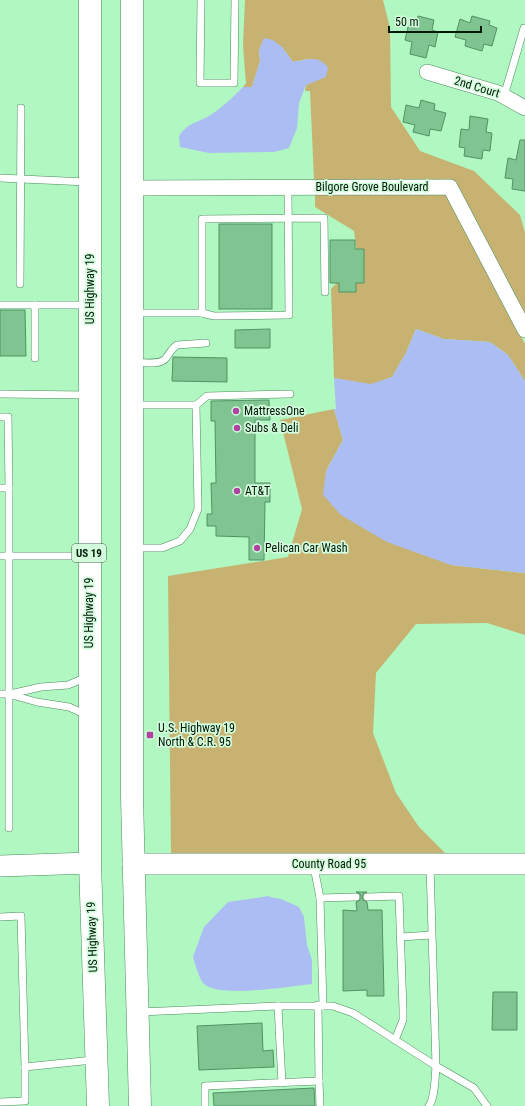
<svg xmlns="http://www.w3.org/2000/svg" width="525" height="1106" font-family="'Roboto Condensed',sans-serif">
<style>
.green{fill:#c7b271}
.water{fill:#acbdf4}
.building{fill:#80c491;stroke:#509363}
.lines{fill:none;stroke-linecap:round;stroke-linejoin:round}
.lane-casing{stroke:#498c5d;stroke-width:8}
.street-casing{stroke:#498c5d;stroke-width:16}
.secondary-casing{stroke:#498c5d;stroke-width:22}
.highway-casing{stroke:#498c5d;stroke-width:23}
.lane{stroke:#fff;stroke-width:7}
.street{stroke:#fff;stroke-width:15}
.secondary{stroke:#fff;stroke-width:21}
.highway{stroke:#fff;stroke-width:22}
.poi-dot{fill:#ae43a4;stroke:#d3fcdc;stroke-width:1.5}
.labels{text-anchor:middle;stroke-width:3.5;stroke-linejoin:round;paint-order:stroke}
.shield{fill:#d3fcdc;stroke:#3f5c46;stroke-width:1}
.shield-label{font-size:11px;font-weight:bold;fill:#001806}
.street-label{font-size:12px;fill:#001806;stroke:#d3fcdc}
.poi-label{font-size:12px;fill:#001806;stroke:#d3fcdc;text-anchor:start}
</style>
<rect width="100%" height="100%" fill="#b1f7c2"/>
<!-- green -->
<g class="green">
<polygon points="245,0 383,0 390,28 391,107 420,151 474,171 520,215 525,233 525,316 455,183 314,180 310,91 305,91 306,85 313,82 308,59 293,62 282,47 259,50 260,61 252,87 243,87 246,83 243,46"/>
<polygon points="315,194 447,194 525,344 525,381 508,355 490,342 444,339 416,329 406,353 392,377 371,385 334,378 331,289 358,261 354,231 315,207"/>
<polygon points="334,409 343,440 326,471 451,565 525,573 525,635 487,623 416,624 376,673 373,733 396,793 419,827 450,858 171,857 168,576 288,557 302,509 280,420"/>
</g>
<!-- water -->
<g class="water">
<path d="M264,38L273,40L282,47L293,62C307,60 319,54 328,68L326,77L306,85L299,103L297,128L289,148L274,152L209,153L180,147L179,136C189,122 195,124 209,116C222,108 233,97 243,87H252L260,61L259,50Z"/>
<polygon points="416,329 444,339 490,342 508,355 525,381 525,573 451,565 387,542 341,515 323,495 326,471 343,440 334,409 336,409 334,378 371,384 392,377 406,353"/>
<path d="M269,896L270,897L281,899L299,907L304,917L307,945L312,960V984C292,986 216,999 203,983C199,978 195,964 193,957L204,927L228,902Z"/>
</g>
<!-- building -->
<g class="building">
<polygon points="418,16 434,20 432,30 438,32 435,47 429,45 426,58 410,54 412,42 405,40 408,27 415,28"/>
<polygon points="472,16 490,21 489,25 497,28 492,46 484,44 482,51 465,46 466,40 455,37 460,19 470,23"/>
<polygon points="421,100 435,104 434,110 446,113 441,131 430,129 429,136 413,132 415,125 403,122 406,105 419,108"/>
<polygon points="470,116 488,119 486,132 492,133 490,151 483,150 482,159 464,156 465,148 459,147 461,129 469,130"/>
<polygon points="520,140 525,140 525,191 512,189 513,179 505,178 508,158 516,160"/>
<rect x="219" y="224" width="53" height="85"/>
<polygon points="330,240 355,240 355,249 364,249 364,283 356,283 356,292 339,292 339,283 330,283"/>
<polygon points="0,310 25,310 26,356 0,356"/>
<polygon points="270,329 270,348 235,348 235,330"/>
<polygon points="173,357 227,358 227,382 172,381"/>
<polygon points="269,400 270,420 255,420 255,483 270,483 270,502 265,502 264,560 249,560 249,537 216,536 216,526 207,526 207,514 212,514 211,483 216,483 215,421 211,421 211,401"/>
<polygon points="356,892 367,892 364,893 362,897 363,900 367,902 368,910 382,910 384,996 367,996 367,990 343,991 343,910 357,911 356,902 359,901 361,897 360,894"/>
<polygon points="493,992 517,992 517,1030 492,1030"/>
<polygon points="262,1023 263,1051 273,1050 274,1067 199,1070 197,1026"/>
<polygon points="314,1088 315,1106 214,1106 213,1093"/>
</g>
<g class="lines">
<!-- lane casing -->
<g class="lane-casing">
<g id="lane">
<polyline points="201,0 200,83 234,83 235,0"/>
<polyline points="504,96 524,28"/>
<polyline points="0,178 87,182"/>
<polyline points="20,284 21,108"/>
<polyline points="0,305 87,305"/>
<polyline points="35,305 35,358"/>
<polyline points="134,313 202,313 214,316 289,315 288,187"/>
<polyline points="202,313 202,219 324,218 325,292"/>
<path d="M134,362C143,362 160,366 166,358C170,353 172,348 177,345L206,343"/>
<polyline points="0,394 88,395"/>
<polyline points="196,405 207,396 290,394"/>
<polyline points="0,417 8,417 9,488"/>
<polyline points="0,488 9,488 9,828"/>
<polyline points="133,548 162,548 180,541 190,529 198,509 196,405 133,405"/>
<polyline points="0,556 89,556"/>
<polyline points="0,694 8,694 37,702 69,707 87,715"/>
<polyline points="10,694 41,687 68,685 87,677"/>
<polyline points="314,867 320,898"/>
<polyline points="367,897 399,896 403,1010 403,1020 395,1040"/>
<polyline points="0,917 21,916 25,1067"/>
<polyline points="401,937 431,935"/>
<polyline points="318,1005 319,1081 320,1106"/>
<polyline points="278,1006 282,1083"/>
<polyline points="323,1006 320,898 356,897"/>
<polyline points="139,1012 278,1006 333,1006 353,1013 436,1066 474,1088 487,1106"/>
<polyline points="0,1102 25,1101 25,1067 93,1060"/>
<polyline points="205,1106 205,1086 319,1081"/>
<path d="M429,1106C435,1098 435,1077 436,1066L430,866"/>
</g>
</g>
<!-- street casing -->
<g class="street-casing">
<g id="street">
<polyline points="427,72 498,93 525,108"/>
<polyline points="132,188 450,187 525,330"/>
</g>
</g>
<!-- secondary casing -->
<g class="secondary-casing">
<g id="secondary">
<polyline points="133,864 525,864"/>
<polyline points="0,866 90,863"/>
</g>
</g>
<!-- highway casing -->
<g class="highway-casing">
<g id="highway">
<polyline points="90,0 90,863 98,1106"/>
<polyline points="132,0 132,798 140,1106"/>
</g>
</g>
<!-- lane -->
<use href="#lane" class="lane"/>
<!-- street -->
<use href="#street" class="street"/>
<!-- secondary -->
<use href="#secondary" class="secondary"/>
<!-- highway -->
<use href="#highway" class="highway"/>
</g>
<!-- markers -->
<g class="poi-dot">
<circle cx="236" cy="411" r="4"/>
<circle cx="237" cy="428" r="4"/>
<circle cx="237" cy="491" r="4"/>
<circle cx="257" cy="548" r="4"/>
<rect x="146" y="731" width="8" height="8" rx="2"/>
</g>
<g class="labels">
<!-- shield labels -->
<rect class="shield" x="72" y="544" width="34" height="18" rx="3"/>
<g class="shield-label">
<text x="89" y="557">US 19</text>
</g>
<!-- street labels -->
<g class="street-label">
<text transform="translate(477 87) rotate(17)" y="4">2nd Court</text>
<text x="372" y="191">Bilgore Grove Boulevard</text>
<text transform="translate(90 289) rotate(-90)" y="4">US Highway 19</text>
<text transform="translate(89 613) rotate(-90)" y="4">US Highway 19</text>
<text x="329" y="868">County Road 95</text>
<text transform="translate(92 937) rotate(-92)" y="4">US Highway 19</text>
</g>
<!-- poi labels -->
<g class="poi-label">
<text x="244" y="415">MattressOne</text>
<text x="245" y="432">Subs &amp; Deli</text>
<text x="245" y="495">AT&amp;T</text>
<text x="265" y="552">Pelican Car Wash</text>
<text x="158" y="732">U.S. Highway 19<tspan x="158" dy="14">North &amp; C.R. 95</tspan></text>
</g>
</g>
<!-- scale -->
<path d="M389 26v6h92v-6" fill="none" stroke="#001806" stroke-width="2"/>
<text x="395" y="26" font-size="12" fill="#001806" stroke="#d3fcdc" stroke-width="3" paint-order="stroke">50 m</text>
</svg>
